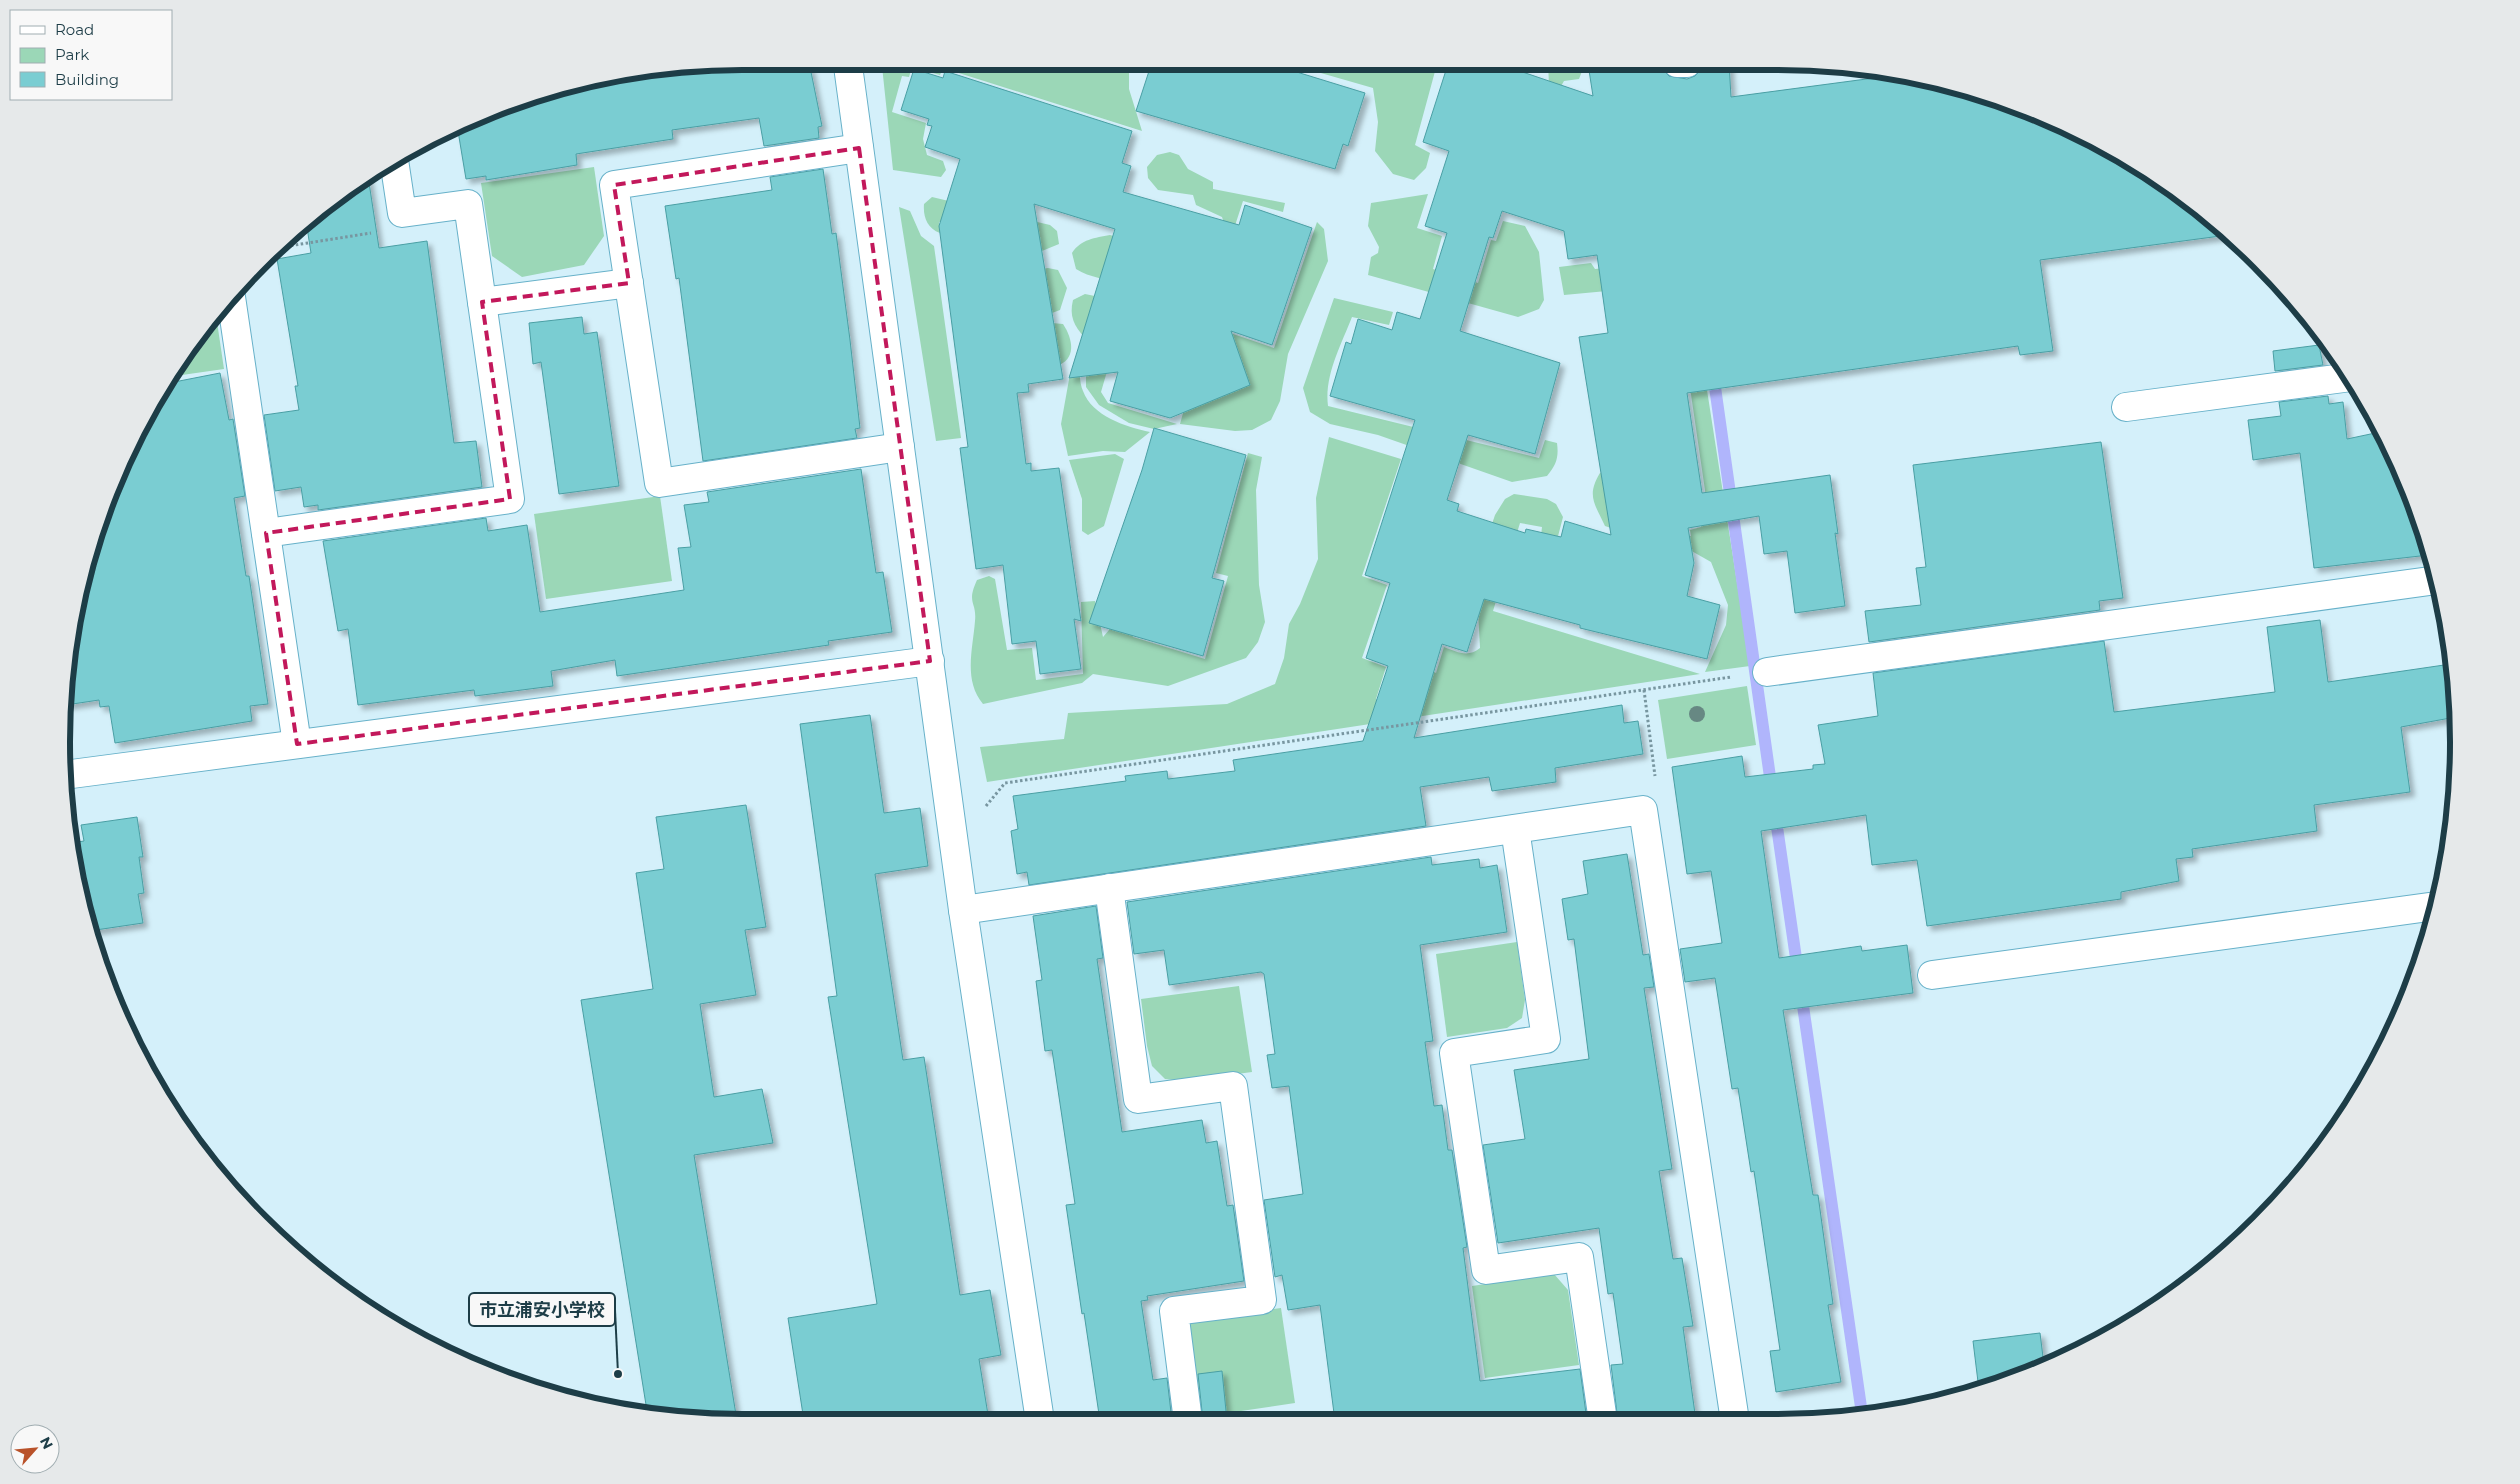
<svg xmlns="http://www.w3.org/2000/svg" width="2520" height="1484" font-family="Montserrat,'Noto Sans JP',sans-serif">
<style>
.green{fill:#9bd7b7}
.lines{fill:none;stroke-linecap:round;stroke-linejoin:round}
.stream{stroke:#b0b5fc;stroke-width:12}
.building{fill:#7acdd2;stroke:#4a9fa4;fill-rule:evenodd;filter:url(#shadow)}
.street-casing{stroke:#67b1c9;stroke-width:30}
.path{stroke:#7896a0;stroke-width:3;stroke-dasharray:2.5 2.5;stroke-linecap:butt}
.street{stroke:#fff;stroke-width:28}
.tree{fill:#678883}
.marked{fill:none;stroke:#c2185b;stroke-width:4;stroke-dasharray:10 6;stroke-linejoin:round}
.rim{fill:none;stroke:#1d3d47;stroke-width:6}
.leader{fill:none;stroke:#1d3d47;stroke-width:2}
.callout-dot{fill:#1d3d47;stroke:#f8f8f8;stroke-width:2}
.callout{fill:#f8f8f8;stroke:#1d3d47;stroke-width:2}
.callout-label{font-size:18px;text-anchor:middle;font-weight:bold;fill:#1d3d47}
</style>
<defs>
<filter id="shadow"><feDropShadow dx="4.5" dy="4.5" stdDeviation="2.5" flood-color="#0004"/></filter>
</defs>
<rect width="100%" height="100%" fill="#d4f0fa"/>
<!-- green -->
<g class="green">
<polygon points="1656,63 1750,666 1705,672 1726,625 1728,605 1711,562 1674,541 1691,536 1690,530 1701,527 1699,499 1706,497 1643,66"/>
<polygon points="1437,64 1415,145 1430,153 1426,168 1414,180 1393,174 1375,151 1378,122 1373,88 1293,65"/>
<polygon points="1548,64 1584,64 1584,66 1579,79 1564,81 1560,88 1549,84"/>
<polygon points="1129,65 1129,89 1142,131 943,68 940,75 912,67 909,77 902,76 892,112 926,123 923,139 927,155 943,161 946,170 941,177 893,170 882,66"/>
<polygon points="1170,152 1179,155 1188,169 1213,182 1213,189 1285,203 1283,212 1243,201 1230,241 1222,217 1196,205 1193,195 1158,190 1148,178 1147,167 1157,155"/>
<polygon points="594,167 604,236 584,265 522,277 492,256 481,183"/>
<polygon points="1428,194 1417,228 1442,236 1433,269 1478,283 1491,240 1496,241 1503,221 1525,226 1539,252 1544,300 1539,309 1518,317 1368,275 1371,257 1378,253 1379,247 1368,226 1371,203"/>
<path d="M932,197L1050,225L1057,231L1059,244L1042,251L1016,254L995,216L939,222L940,233C927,228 923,217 924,204Z"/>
<polygon points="899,207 910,211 921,236 934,246 961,438 936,441"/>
<polygon points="1317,222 1324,229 1328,261 1288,354 1280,401 1271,420 1252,430 1235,431 1180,424 1202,344 1195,321 1274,348"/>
<path d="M1110,235L1136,243L1123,283C1107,279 1090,278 1076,269L1072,253C1081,239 1095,238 1110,235Z"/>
<polygon points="1591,263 1595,269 1606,268 1607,291 1564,295 1559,267"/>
<polygon points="1048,268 1058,270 1067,288 1060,310 1052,313 1051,307 1021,272"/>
<path d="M1085,294L1119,301L1085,338C1074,326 1069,316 1073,300Z"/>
<path d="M1334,298L1393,312L1389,325L1352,317C1341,345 1324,376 1328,406L1539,458L1545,440L1557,443C1559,458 1556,465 1547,476L1512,482L1378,435L1330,424L1310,412L1303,388Z"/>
<polygon points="216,315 224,369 168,377 176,364"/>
<path d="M1052,323L1063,324C1073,339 1077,360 1056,366Z"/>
<path d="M1075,363H1080C1080,372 1079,382 1083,391C1092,416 1126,427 1150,432L1125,452L1103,451L1068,456L1061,424L1070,374Z"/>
<polygon points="1108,368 1101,392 1108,403 1177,424 1154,429 1129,423 1099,405 1086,387 1086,374"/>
<path d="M1329,437L1401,459L1362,576L1387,585L1362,658L1386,667L1376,699L1419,712L1432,671L1436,673L1444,647C1457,652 1468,658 1480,648L1476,572L1495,515L1505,499L1514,494L1547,499L1556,504L1563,517L1556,544L1540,545L1542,527L1520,523L1493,611L1700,674L987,782L980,747L1064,739L1068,713L1227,704L1275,684L1284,658L1289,624L1300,604L1318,559L1316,498Z"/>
<path d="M1248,453L1262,457L1256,490L1259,585L1265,622L1258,642L1246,658L1168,686L1093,674L1082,683L983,704C963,680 973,648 975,621C977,601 966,604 977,580L989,576L995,579L1007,650L1032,648L1036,680L1083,674L1081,602L1095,601L1103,637L1109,630L1116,597L1142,605L1133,637L1205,659L1228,576L1216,573Z"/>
<polygon points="1115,454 1124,459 1104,526 1088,535 1082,531 1082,499 1069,460"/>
<path d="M1619,469L1654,542L1605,526C1595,504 1586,496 1600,473Z"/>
<polygon points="660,496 672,581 546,599 534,514"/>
<polygon points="1747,686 1756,745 1667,759 1658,700"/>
<polygon points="1517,942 1525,1000 1522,1018 1507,1028 1447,1037 1436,954"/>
<polygon points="1239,986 1252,1072 1184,1081 1165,1079 1152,1066 1147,1046 1141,999"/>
<polygon points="1554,1274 1568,1290 1579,1365 1485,1378 1472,1286"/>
<polygon points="1281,1308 1295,1403 1200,1417 1186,1322"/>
</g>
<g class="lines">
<!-- stream -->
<g class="stream">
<polyline points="1713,373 1772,791"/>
<polyline points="1775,813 1798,972"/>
<polyline points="1801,992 1862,1414"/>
</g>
</g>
<!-- building -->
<g class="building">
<path d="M1661,63L1663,70L1669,76L1687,79L1695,76L1701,70L1703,63H1729L1731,97L1889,76L1997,97L2156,176L2228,235L2040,260L2053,351L2020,355L2018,346L1687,393L1702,493L1830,475L1838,534L1835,533L1845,606L1795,613L1787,551L1764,554L1759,516L1688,528L1694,563L1687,596L1720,605L1707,659L1580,628V625L1484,599L1467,652L1442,644L1414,738L1622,705L1624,723L1638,721L1643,754L1555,768L1556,782L1492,791L1489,777L1420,787L1426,826L1029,885L1027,872L1017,874L1011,831L1018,829L1013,796L1126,781L1125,776L1167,771L1168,779L1235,771L1233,760L1363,741L1388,666L1366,658L1390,583L1365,575L1415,420L1330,396L1346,342L1351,344L1358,319L1392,330L1397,312L1420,319L1447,233L1425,226L1449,151L1423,142L1448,64H1499L1593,96L1588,64ZM1502,211L1564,231L1568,259L1597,255L1608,333L1579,337L1611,535L1565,521L1561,537L1526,529L1525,533L1457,511L1459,504L1447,500L1468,435L1535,454L1560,363L1460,331L1489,237L1493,238Z"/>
<polygon points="1151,65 1274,65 1365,93 1348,146 1343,144 1335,169 1136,111"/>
<polygon points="711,67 810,67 822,126 818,127 819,138 764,146 759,118 672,130 673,139 576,154 577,165 486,180 486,176 466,179 457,125 523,97 549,91"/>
<polygon points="914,69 943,78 945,71 1132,131 1122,163 1131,166 1123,192 1239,225 1245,205 1312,228 1272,345 1231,331 1250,385 1170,418 1110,401 1118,372 1069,378 1115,229 1034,204 1063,379 1028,384 1029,392 1017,393 1026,464 1031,463 1031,471 1059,468 1081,621 1074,619 1081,669 1040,674 1036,641 1012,644 1003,565 976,569 960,448 968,447 939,226 960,159 925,147 932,126 927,125 929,119 901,110"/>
<polygon points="823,169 832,234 836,233 850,340 860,428 855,429 857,438 703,461 679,278 676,279 665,206 772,190 770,177"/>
<polygon points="368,176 379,248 427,241 454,443 476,441 482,487 318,510 318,505 304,507 301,487 275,491 264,415 299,410 295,386 298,386 277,259 311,253 306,221 328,202"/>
<polygon points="582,317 584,334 597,332 619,486 559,494 541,362 533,364 529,323"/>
<polygon points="2319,345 2323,365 2275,371 2273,351"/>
<polygon points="220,373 229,420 233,419 245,496 234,498 246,576 249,576 268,704 250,706 252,721 115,743 109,706 100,707 99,700 66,705 85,566 131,441 164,384"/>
<polygon points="2328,396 2329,404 2343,402 2347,439 2380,432 2407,481 2429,555 2314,568 2300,453 2253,460 2248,420 2281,416 2279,402"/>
<polygon points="1154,428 1246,455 1212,578 1224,581 1203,656 1089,623 1142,470"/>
<polygon points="2101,442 2123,598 2099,601 2100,610 1869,642 1865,611 1921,605 1916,568 1926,567 1913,465"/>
<polygon points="861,469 876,573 883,572 892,632 828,641 829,645 617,676 615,660 551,671 553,686 475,696 474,690 358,705 348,629 338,631 323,541 486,518 488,531 527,525 540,612 684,590 678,548 691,547 684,505 709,502 707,492"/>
<polygon points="2320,620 2328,682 2451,664 2456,717 2401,727 2410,792 2314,805 2317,831 2192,849 2193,857 2176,859 2179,881 2121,892 2121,899 1927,926 1917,860 1872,865 1866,815 1761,831 1779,958 1861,946 1862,951 1907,945 1913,993 1783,1010 1813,1195 1818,1195 1833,1304 1828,1305 1841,1382 1776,1392 1770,1351 1780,1350 1754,1171 1751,1172 1738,1088 1732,1089 1715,978 1685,982 1680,949 1722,943 1711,871 1687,874 1672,767 1742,756 1745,777 1813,769 1813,765 1825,764 1818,725 1878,716 1873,673 2104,641 2114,712 2275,692 2267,627"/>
<polygon points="870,715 884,813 920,808 928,866 875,874 903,1060 924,1057 960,1295 990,1290 1001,1355 979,1359 989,1421 804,1421 788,1318 877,1304 828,997 837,996 800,724"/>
<polygon points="746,805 766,927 745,930 756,995 700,1004 714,1097 762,1089 773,1143 694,1155 737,1421 697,1421 647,1411 581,1000 653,989 636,873 664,869 656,817"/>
<polygon points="137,817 143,857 139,857 144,893 138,894 143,923 89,931 74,875 71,843 84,841 81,825"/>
<polygon points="1627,854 1643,955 1649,954 1654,987 1644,988 1672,1169 1659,1171 1673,1259 1682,1258 1693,1326 1683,1327 1696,1421 1618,1421 1611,1365 1623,1364 1613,1293 1608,1294 1599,1228 1498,1243 1483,1145 1525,1139 1514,1070 1589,1059 1574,939 1568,940 1562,899 1588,894 1583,861"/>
<polygon points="1431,857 1432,865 1479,859 1480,868 1497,865 1507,932 1420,945 1433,1041 1425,1042 1434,1106 1442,1105 1448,1150 1452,1150 1467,1247 1463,1248 1480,1381 1580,1369 1587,1421 1335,1421 1320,1305 1288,1310 1282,1275 1275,1277 1264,1200 1303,1194 1289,1086 1272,1088 1267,1055 1275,1054 1264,974 1261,972 1169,985 1164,950 1134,954 1127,902"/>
<polygon points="1096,906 1103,958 1097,959 1122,1132 1202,1120 1206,1143 1217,1141 1227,1206 1233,1205 1244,1281 1147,1296 1148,1300 1141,1301 1153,1380 1167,1378 1172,1421 1100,1421 1084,1313 1082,1314 1066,1205 1075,1204 1052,1050 1045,1051 1036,981 1042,980 1033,916"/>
<polygon points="2040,1333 2044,1365 1997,1387 1979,1390 1973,1341"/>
<polygon points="1222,1371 1227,1421 1203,1421 1198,1374"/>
</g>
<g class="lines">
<!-- street casing -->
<g class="street-casing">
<g id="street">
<polyline points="1677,63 1687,63"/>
<polyline points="848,66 963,910 1040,1421"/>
<polyline points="859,148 614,185 659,483 900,447"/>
<polyline points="231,297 297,744"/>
<polyline points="482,302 629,283"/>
<polyline points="2126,407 2351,377"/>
<polyline points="266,533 510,499 468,204 402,213 394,160"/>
<polyline points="1767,672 2437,580"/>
<polyline points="64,775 930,661"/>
<polyline points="1515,829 1546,1039 1454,1053 1486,1270 1579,1257 1603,1421"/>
<polyline points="1109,888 1138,1099 1233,1086 1262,1300 1174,1311 1188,1421"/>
<polyline points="963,910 1643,810 1735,1421"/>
<polyline points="1932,975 2436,906"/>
</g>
</g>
<!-- path -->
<g class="path">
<polyline points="276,248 371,233"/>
<polyline points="1644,690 1655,776"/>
<polyline points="986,806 1005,783 1731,677"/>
</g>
<!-- street -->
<use href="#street" class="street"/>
</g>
<!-- trees -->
<circle class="tree" cx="1697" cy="714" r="8"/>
<!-- marked area -->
<path class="marked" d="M859,148L930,661L297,744L266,533L510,499L482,302L629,283L614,185Z"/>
<!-- crop -->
<path d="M0 0H2520V1484H0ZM742 70H1778A672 672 0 0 1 2450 742V742A672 672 0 0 1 1778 1414H742A672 672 0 0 1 70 742V742A672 672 0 0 1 742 70Z" fill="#e6e9ea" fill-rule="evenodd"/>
<path class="rim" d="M742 70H1778A672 672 0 0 1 2450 742V742A672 672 0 0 1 1778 1414H742A672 672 0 0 1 70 742V742A672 672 0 0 1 742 70Z"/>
<!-- callouts -->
<path class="leader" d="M618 1374L615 1310"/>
<circle class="callout-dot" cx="618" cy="1374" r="5"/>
<rect class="callout" x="469" y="1293" width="146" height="33" rx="5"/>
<g class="callout-label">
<text x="542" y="1316">市立浦安小学校</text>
</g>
<!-- legend -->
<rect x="10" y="10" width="162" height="90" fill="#f8f8f8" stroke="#a0adb1"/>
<rect x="20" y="26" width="25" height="8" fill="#ffffff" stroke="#a0adb1"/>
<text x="55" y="35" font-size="15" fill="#1d3d47">Road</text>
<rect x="20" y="48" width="25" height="15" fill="#9bd7b7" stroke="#a0adb1"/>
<text x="55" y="60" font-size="15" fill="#1d3d47">Park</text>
<rect x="20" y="72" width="25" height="15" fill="#7acdd2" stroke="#a0adb1"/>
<text x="55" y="85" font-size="15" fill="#1d3d47">Building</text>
<!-- north arrow -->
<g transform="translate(35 1449) rotate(63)"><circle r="24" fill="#f8f8f8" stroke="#a0adb1"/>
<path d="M0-4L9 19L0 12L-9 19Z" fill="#b9522a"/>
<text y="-8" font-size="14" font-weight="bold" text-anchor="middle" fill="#1d3d47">N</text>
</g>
</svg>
